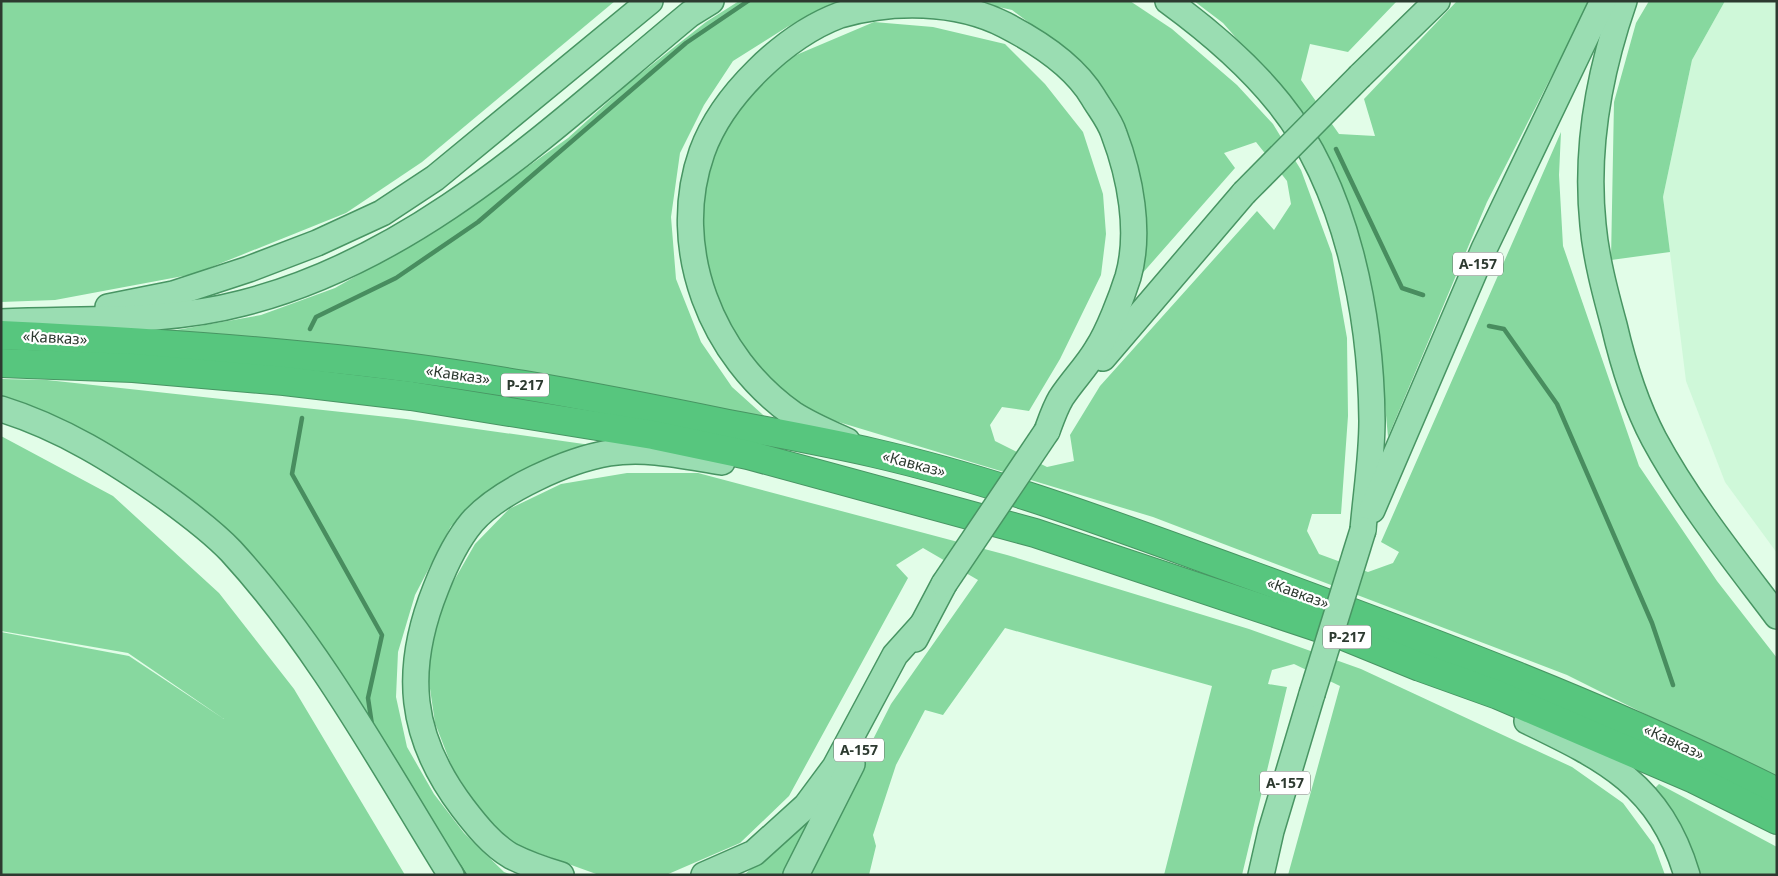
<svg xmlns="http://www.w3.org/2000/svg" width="1778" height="876" font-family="'Noto Sans',sans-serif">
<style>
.built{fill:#cff8d9}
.green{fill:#87d89f}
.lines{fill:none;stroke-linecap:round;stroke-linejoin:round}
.stream{stroke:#488d5f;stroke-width:4.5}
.primary-casing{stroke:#489563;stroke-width:28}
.highway-casing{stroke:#489563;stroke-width:30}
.primary{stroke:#9addb2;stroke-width:25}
.highway{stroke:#57c67e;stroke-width:28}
.primary-bridge-casing{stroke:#489563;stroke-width:28;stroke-linecap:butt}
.primary-bridge{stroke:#9addb2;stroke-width:25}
.labels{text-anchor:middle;stroke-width:4.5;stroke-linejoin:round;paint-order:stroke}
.shield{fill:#fff;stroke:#6c756e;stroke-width:1}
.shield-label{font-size:14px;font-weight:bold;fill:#2d3a30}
.street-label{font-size:15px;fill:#2d3a30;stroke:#fff}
</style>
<rect width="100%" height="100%" fill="#e2fde8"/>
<!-- built -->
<polygon class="built" points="1725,1 1777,1 1777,553 1725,482 1686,381 1663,197 1692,60"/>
<!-- green -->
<g class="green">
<polygon points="1,1 615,1 422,162 346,213 194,274 55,300 1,302"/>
<polygon points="739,1 839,1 787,27 733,61 704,105 680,153 671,217 676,279 701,342 732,387 771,422 165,332 261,315 335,288 447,224 568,138 630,82 706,22"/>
<polygon points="972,1 1130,1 1172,29 1237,85 1273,124 1301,170 1332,254 1347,338 1348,416 1341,514 1312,514 1307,531 1319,554 1368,572 1393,563 1399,552 1381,542 1561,132 1559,175 1563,246 1639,466 1717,581 1777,658 1777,780 1567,675 1153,517 822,417 776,387 728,337 696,222 706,160 738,106 782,61 874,22 933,27 1005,44 1045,84 1083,132 1103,194 1106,234 1101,275 1060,359 1029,411 1002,407 990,425 995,441 1047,467 1074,461 1070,435 1100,386 1257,211 1274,230 1291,204 1287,181 1256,142 1224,153 1235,168 1133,284 1146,235 1135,176 1058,44 1012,10"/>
<polygon points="1194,1 1397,1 1348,52 1310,44 1301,80 1339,134 1375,136 1364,99 1457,1 1590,1 1487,202 1388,437 1377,317 1336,170 1282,90 1223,23"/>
<polygon points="1649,1 1725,1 1692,60 1663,197 1670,252 1611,260 1614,102 1636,23"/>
<polygon points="1,379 47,380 406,419 605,447 507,485 451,526 415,595 398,652 396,697 407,747 434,794 464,833 504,872 512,875 458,875 222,529 1,402"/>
<polygon points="1,436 113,496 219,593 294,689 405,875 1,875 1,632 129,656 224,719 128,653 1,631"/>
<polygon points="627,473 698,473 1007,555 1249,629 1361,669 1572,767 1623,803 1654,845 1665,875 1288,875 1340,686 1294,664 1272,670 1268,684 1287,687 1242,875 1164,875 1212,686 1005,628 943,715 925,710 896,765 873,835 876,846 869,875 809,875 822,840 891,704 978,580 923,548 896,565 908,578 789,796 740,843 666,875 599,875 513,844 479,810 452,767 435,723 427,668 437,620 452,584 475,544 509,509 561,484"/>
<polygon points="1659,784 1777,847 1777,875 1694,875 1654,789"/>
<polygon points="806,819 812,822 787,875 744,875"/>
</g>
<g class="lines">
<!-- stream -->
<g class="stream">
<polyline points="1336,149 1402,288 1423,295"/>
<polyline points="1489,326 1504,329 1557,404 1652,623 1673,685"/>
<polyline points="310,329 316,317 396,278 478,222 686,43 748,1"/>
<polyline points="302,418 292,474 382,635 368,698 372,725"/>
<polyline points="459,866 465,875"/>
</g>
<!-- primary casing -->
<g class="primary-casing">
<g id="primary">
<path d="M1168,1C1209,31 1247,63 1279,103C1347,187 1371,315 1372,421C1372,457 1366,494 1363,530"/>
<path d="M1624,1C1599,73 1585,148 1593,225C1596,258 1605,292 1614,325C1623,364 1635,403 1654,439C1688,502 1734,559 1777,616"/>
<polyline points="1360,76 1437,1"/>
<polyline points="108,307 173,294 249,269 317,243 382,213 435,178 650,1"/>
<path d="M1,322C82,318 164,324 243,303C420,258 554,126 690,14L711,1"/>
<polyline points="1103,358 1244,193"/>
<path d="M1,409C62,428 115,461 167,498C189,514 212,531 231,551C319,647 382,764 451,875"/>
<path d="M847,441C829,433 810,425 793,414C712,357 668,248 702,152C722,96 784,36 840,15C892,0 956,0 1005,25C1038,42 1074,65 1093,97C1100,109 1110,121 1114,134C1130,176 1141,232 1128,277C1122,296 1108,333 1097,349C1087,366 1072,381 1061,398C1055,408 1051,420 1047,431"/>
<polyline points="1372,510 1484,249 1603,1"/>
<polyline points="915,639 944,584"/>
<path d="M1527,721C1606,759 1660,785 1687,875"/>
<path d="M561,875C544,870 527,864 511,856C492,845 476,825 463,808C409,737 403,670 436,588C445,565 456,541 472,522C500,490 568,460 609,453C647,447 684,456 722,462"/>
<polyline points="704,875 754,853 806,806 835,767 895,655 922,625"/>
<polyline points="796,875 852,764"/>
<polyline points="1261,875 1271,831 1312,694"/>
</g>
</g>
<!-- highway casing -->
<g class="highway-casing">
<g id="highway">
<path d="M1,335C106,340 211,346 316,357C455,370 592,396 728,424C777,433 826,442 874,453C1001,482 1123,529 1245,573C1425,639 1605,706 1777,792"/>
<polyline points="1,363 133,368 284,381 411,396 653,435 748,455 1035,533 1344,636 1420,667 1498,695 1694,779 1777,820"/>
</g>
</g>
<!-- primary -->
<use href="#primary" class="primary"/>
<!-- highway -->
<use href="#highway" class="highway"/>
<!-- primary-bridge casing -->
<g class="primary-bridge-casing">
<g id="primary-bridge">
<polyline points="1244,193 1360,76"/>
<polyline points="944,584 1047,431"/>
<polyline points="1312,694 1363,530"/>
</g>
</g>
<!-- primary-bridge -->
<use href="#primary-bridge" class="primary-bridge"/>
</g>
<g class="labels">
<!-- shield labels -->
<g class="shield">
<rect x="1453" y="252.5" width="50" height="23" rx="4"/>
<rect x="501" y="373.5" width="48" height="23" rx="4"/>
<rect x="1323" y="625.5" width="48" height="23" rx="4"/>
<rect x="834" y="738.5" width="50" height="23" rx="4"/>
<rect x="1260" y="771.5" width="50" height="23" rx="4"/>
</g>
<g class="shield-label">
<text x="1478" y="269">А-157</text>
<text x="525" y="390">Р-217</text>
<text x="1347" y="642">Р-217</text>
<text x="859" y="755">А-157</text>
<text x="1285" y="788">А-157</text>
</g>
<!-- street labels -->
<g class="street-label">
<text transform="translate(55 338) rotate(3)" y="5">«Кавказ»</text>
<text transform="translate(458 375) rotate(8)" y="5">«Кавказ»</text>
<text transform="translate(914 464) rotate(15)" y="5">«Кавказ»</text>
<text transform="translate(1298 593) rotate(20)" y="5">«Кавказ»</text>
<text transform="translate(1674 742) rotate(25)" y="5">«Кавказ»</text>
</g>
</g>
<!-- border -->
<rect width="1778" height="876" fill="none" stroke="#2d3a30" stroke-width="5"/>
</svg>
